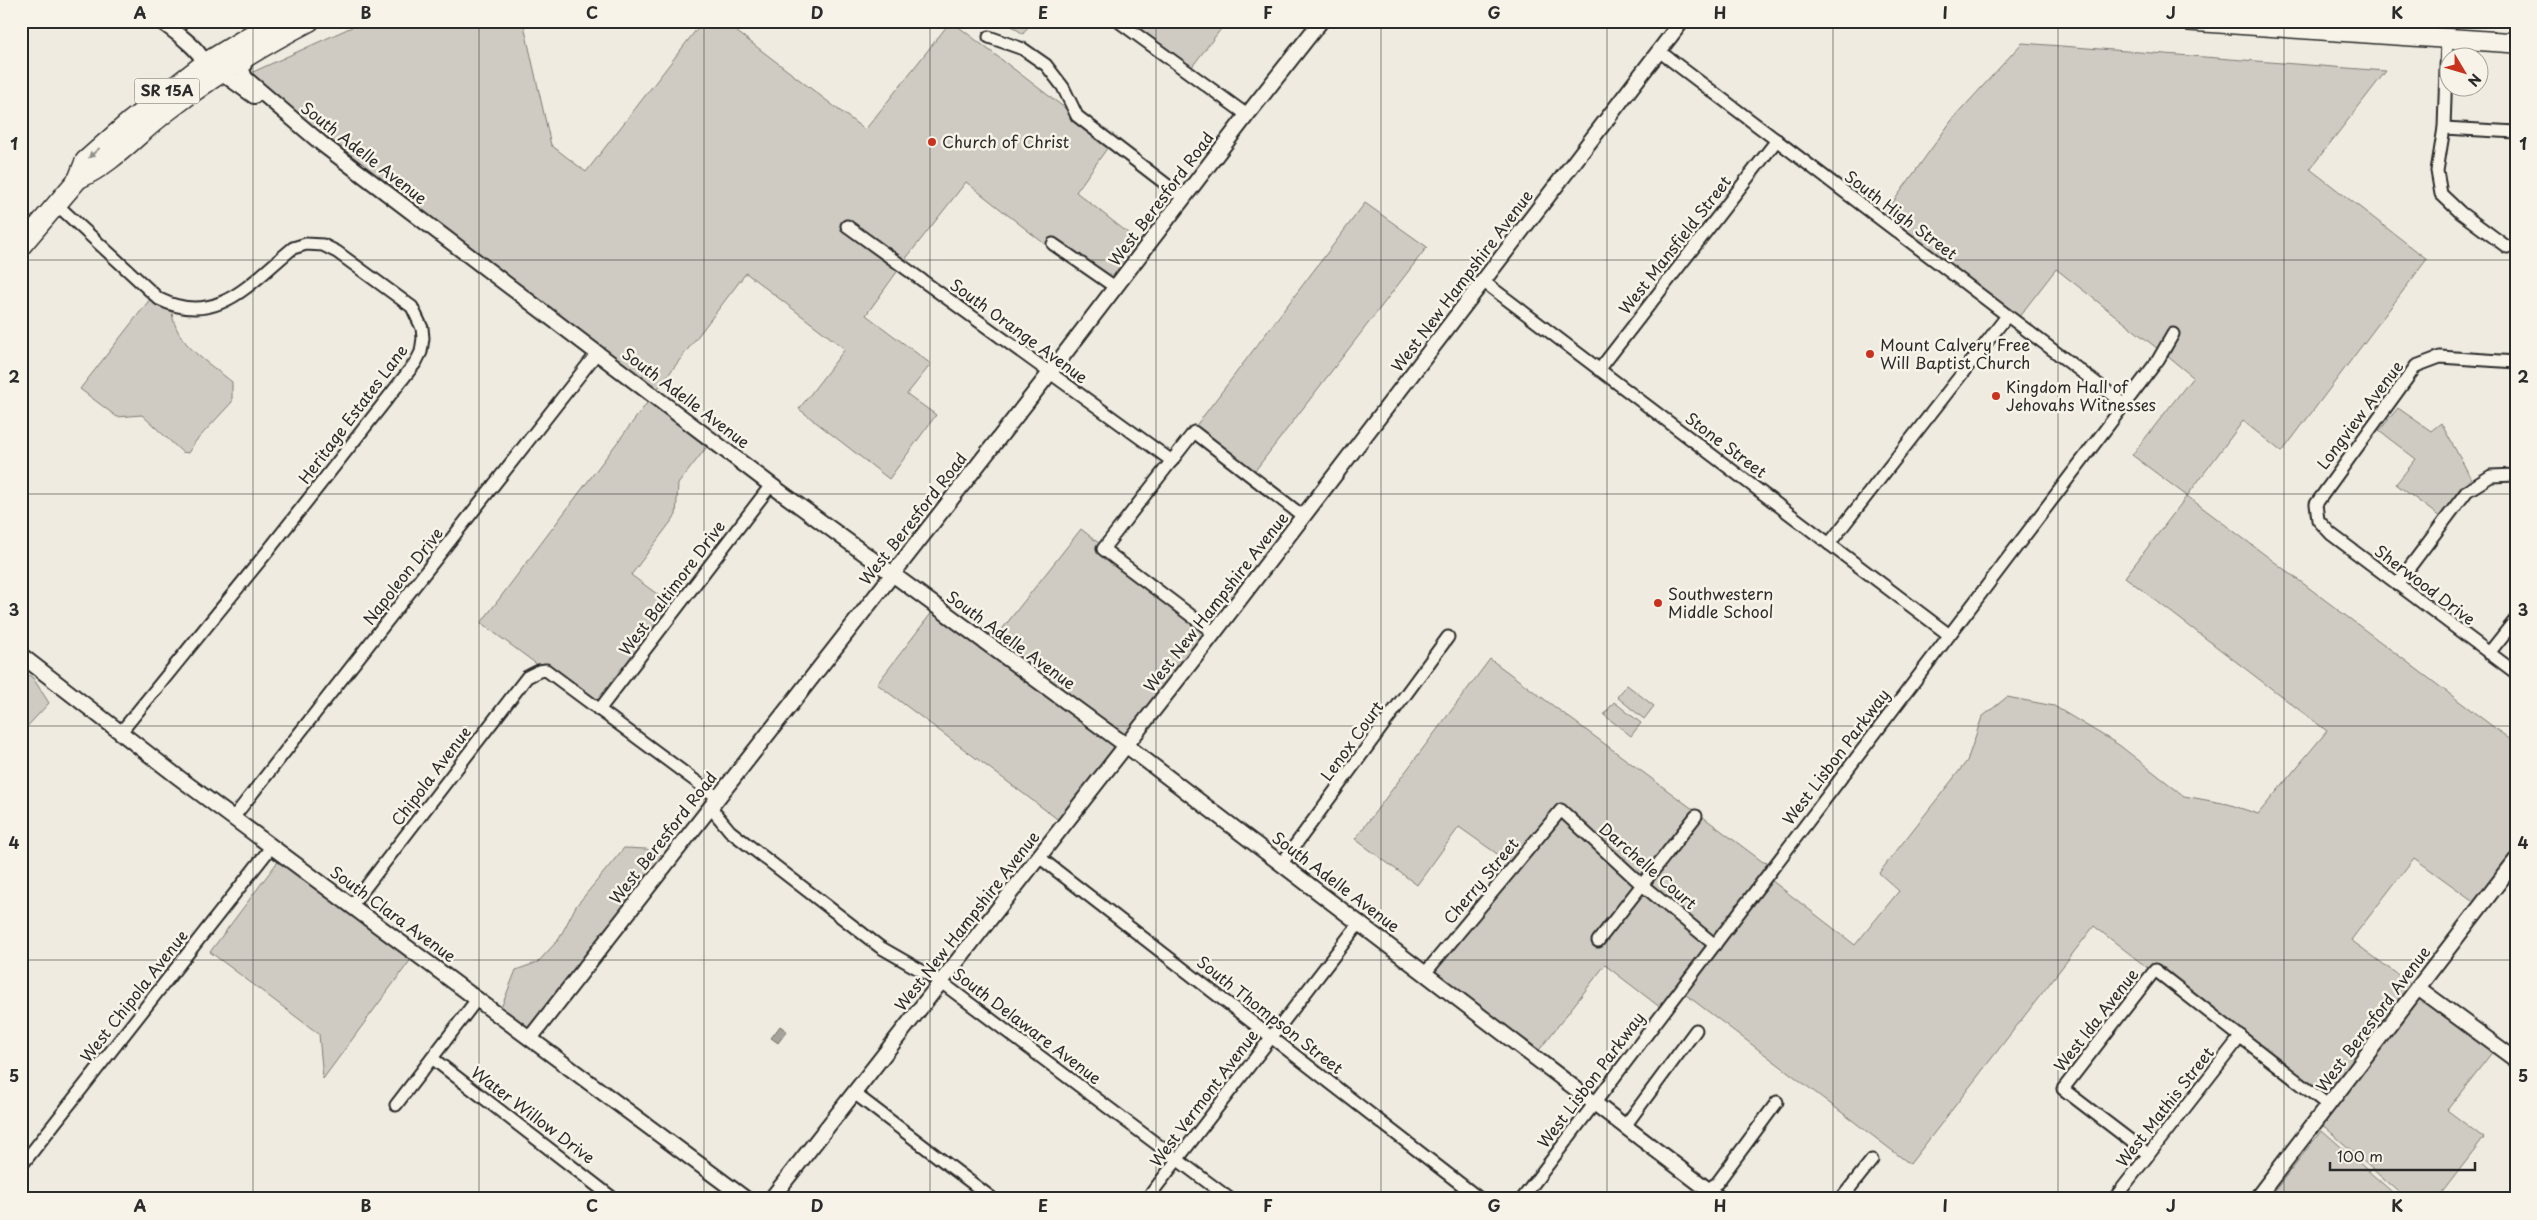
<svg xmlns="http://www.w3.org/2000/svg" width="2537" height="1220" font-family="'Playpen Sans',sans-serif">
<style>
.green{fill:#cfcbc2;stroke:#7d7b76}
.water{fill:#a4a29a;stroke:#74726e}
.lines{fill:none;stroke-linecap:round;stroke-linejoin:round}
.minor-casing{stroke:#2b2b2b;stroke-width:15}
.tertiary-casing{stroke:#2b2b2b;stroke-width:18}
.trunk-casing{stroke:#2b2b2b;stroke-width:22}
.minor{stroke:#f7f3e8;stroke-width:11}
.tertiary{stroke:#f7f3e8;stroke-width:14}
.trunk{stroke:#f7f3e8;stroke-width:19}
.oneway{fill:#918f8a}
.grid{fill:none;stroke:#2b2b2b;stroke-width:1;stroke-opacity:0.55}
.poi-dot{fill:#c8321e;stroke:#f7f3e8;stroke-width:2}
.labels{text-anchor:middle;stroke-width:5;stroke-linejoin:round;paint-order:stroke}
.shield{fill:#f7f3e8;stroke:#686764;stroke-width:1}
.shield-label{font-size:15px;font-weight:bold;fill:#2b2b2b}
.poi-label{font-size:16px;fill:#2b2b2b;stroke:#f7f3e8;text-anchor:start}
.street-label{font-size:16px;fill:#2b2b2b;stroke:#f7f3e8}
.neatline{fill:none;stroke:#2b2b2b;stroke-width:2}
.grid-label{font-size:16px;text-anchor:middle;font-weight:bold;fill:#2b2b2b}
</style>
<rect width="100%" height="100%" fill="#efebe0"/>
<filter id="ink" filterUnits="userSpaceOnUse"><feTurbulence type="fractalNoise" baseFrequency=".02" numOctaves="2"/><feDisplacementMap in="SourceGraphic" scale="10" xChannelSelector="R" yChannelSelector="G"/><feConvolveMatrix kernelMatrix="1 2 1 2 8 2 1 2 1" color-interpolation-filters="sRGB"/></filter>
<g filter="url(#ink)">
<!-- green -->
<g class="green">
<polygon points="365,21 523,21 551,145 586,172 703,21 723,21 865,130 951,21 1070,112 1108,147 1076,192 1142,244 1114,280 1051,237 1046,245 966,182 904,261 846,219 840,226 899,269 866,315 931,364 907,394 936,415 889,479 799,409 845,349 746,273 656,391 242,77"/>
<polygon points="1005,21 1032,21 1023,34"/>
<polygon points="1127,21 1227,21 1191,68"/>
<polygon points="2022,43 2386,71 2310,169 2427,259 2282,452 2243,421 2187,496 2516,744 2516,851 2476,903 2414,858 2351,940 2413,986 2327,1098 2154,963 2149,969 2094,926 1910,1164 1685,994 1771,880 1855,945 1899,891 1879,873 1967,761 1982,717 2007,697 2054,706 2119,745 2184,796 2228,804 2258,814 2327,731 2125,577 2187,496 2132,455 2193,377 2167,356 2180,333 2171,328 2158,349 2056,269 2018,318 1883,216 1952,120"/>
<polygon points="1365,203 1427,247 1254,472 1195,427"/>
<path d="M151,298L172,312C175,344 209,363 232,382V402L195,442L188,453L182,452L142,415L117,417L80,389Z"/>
<polygon points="650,399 709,444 678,484 676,515 631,575 672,605 598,703 541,664 538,665 481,623"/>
<polygon points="2398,408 2431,431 2441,423 2471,478 2440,517 2396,484 2416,459 2379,431"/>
<polygon points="1081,529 1100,544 1096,550 1207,633 1125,738 992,642"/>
<polygon points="933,611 1119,746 1060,821 877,684"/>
<polygon points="1490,659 1694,810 1640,877 1560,803 1510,863 1459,827 1417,885 1355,839"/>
<polygon points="21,670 33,678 49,703 21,733"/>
<polygon points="1627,685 1654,706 1644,719 1617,697"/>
<polygon points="1614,702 1641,723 1631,736 1604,715"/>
<polygon points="1703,817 1763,862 1770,863 1714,938 1649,884"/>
<polygon points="1562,818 1634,884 1591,942 1600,948 1643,892 1708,945 1661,1008 1605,965 1537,1053 1434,972"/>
<polygon points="624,848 646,849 665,856 529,1030 501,1008 516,970 538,962 559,939 576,906"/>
<polygon points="279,860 412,958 323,1079 319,1034 210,952"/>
<polygon points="2420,995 2494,1050 2447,1110 2484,1138 2437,1199 2406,1199 2325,1127 2320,1126"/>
<polygon points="2322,1130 2400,1199 2268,1199"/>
</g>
<!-- water -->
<polygon class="water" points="780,1026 787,1031 778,1043 771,1038"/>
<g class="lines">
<!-- minor casing -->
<g class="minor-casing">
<g id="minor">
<polyline points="1118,21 1247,115"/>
<polyline points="989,37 1023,49 1046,65 1063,87 1077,116 1184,198"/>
<polyline points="2447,38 2444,128 2437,171 2441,194 2461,213 2507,247 2516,247"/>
<polyline points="1659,51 2124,404"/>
<polyline points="2444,128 2516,132"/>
<path d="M55,203L159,299C217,328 251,282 293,248L306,244L323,245L337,252L412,307L422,328L423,338L421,352L416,362L267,552L121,732"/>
<polyline points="847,226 1172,461"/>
<polyline points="1053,244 1115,287"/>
<polyline points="1484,282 1948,634"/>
<polyline points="2516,362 2440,357 2416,366 2316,504 2318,520 2331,534 2516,673"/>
<polyline points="1599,370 1777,140"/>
<polyline points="1829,544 2007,316"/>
<polyline points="2397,584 2467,491 2491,476 2516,475"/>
<polyline points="1214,633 1103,549 1194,432 1304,517"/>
<polyline points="2489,653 2516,619"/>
<polyline points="599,710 771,485"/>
<polyline points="710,807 730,831 880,947 941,982 1230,1199"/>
<polyline points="233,818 597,353"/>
<polyline points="1039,857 1480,1199"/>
<polyline points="1282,863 1448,637"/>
<polyline points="352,905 527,677 539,671 546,670 717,797"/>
<polyline points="1598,941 1696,816"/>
<polyline points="1426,972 1561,810 1641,884 1715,945"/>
<polyline points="432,1058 614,1199"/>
<polyline points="854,1093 993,1199"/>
<polyline points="396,1105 478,998"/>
<polyline points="1625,1126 1696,1030"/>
<polyline points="2148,1154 2063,1089 2155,970 2329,1106"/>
<polyline points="21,1166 272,846"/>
<polyline points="1147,1199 1360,922"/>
<polyline points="1522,1199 2158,360 2173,334"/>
<polyline points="1700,1199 1708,1189 1717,1183 1777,1102"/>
<polyline points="1841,1199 1872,1160"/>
<polyline points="2114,1199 2241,1036"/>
</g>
</g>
<!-- tertiary casing -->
<g class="tertiary-casing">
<g id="tertiary">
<path d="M161,21C173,31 209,53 204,71"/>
<polyline points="247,56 242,70 245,78 322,144 771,485 1127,746 1720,1199"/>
<polyline points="218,74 229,78 254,96"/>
<polyline points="21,655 178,777 746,1199"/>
<polyline points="2418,988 2516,1060"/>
<polyline points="531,1037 1049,374 1247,115 1321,21"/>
<polyline points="771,1199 1214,633 1682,21"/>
<polyline points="2256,1199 2516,860"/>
</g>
</g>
<!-- trunk casing -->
<g class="trunk-casing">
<g id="trunk">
<polyline points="2189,21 2516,43"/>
<path d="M78,179C113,164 138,133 169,110C213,76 260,47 310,21"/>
<polyline points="21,246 78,179 85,161 129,122 205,63 274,21"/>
</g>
</g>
<!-- minor -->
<use href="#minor" class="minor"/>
<!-- tertiary -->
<use href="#tertiary" class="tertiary"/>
<!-- trunk -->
<use href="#trunk" class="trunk"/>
</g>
<!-- one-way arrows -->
<defs><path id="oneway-solid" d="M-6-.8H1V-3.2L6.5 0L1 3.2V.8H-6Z" transform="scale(1.25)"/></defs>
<use class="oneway" href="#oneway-solid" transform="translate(94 153) rotate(138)"/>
</g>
<!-- grid -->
<path class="grid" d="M253,21V1199M479,21V1199M704,21V1199M930,21V1199M1156,21V1199M1381,21V1199M1607,21V1199M1833,21V1199M2058,21V1199M2284,21V1199M21,260H2516M21,494H2516M21,726H2516M21,960H2516"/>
<!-- markers -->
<g class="poi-dot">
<circle cx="932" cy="142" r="5"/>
<circle cx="1870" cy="354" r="5"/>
<circle cx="1996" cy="396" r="5"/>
<circle cx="1658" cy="603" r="5"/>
</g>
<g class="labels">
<!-- shield labels -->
<rect class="shield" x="134.5" y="78.5" width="65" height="25" rx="4"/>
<g class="shield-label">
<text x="167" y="96">SR 15A</text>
</g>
<!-- poi labels -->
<g class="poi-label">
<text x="942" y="148">Church of Christ</text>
<text x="1880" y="351">Mount Calvery Free<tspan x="1880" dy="18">Will Baptist Church</tspan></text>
<text x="2006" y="393">Kingdom Hall of<tspan x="2006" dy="18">Jehovahs Witnesses</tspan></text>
<text x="1668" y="600">Southwestern<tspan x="1668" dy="18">Middle School</tspan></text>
</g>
<!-- street labels -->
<g class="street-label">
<text transform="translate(364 153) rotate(38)" y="6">South Adelle Avenue</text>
<text transform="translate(1161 199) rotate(-53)" y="6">West Beresford Road</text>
<text transform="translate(1901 215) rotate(37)" y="6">South High Street</text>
<text transform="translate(1675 245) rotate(-52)" y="6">West Mansfield Street</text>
<text transform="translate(1462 281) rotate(-53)" y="6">West New Hampshire Avenue</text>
<text transform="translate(1019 331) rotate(36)" y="6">South Orange Avenue</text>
<text transform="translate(686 398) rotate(37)" y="6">South Adelle Avenue</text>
<text transform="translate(353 414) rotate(-53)" y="6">Heritage Estates Lane</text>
<text transform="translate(2360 415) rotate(-53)" y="6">Longview Avenue</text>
<text transform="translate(1726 445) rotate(37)" y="6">Stone Street</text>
<text transform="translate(913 519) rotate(-52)" y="6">West Beresford Road</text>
<text transform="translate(403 576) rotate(-52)" y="6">Napoleon Drive</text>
<text transform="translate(2425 585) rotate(37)" y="6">Sherwood Drive</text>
<text transform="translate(672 588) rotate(-53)" y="6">West Baltimore Drive</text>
<text transform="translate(1216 602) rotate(-52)" y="6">West New Hampshire Avenue</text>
<text transform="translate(1011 640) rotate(36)" y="6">South Adelle Avenue</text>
<text transform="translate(1352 741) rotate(-54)" y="6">Lenox Court</text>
<text transform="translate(1836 757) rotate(-53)" y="6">West Lisbon Parkway</text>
<text transform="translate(431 776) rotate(-53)" y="6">Chipola Avenue</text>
<text transform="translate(663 838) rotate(-52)" y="6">West Beresford Road</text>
<text transform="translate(1648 866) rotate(41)" y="6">Darchelle Court</text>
<text transform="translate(1481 881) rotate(-50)" y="6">Cherry Street</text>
<text transform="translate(1336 882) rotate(37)" y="6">South Adelle Avenue</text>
<text transform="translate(393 914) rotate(36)" y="6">South Clara Avenue</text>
<text transform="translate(967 921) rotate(-52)" y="6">West New Hampshire Avenue</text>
<text transform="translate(134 996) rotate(-52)" y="6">West Chipola Avenue</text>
<text transform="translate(1270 1015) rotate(38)" y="6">South Thompson Street</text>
<text transform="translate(2373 1019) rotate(-53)" y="6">West Beresford Avenue</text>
<text transform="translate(2096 1020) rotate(-52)" y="6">West Ida Avenue</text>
<text transform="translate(1027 1026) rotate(37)" y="6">South Delaware Avenue</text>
<text transform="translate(1591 1080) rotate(-53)" y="6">West Lisbon Parkway</text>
<text transform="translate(1204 1098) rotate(-53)" y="6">West Vermont Avenue</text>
<text transform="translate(2165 1107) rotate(-52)" y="6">West Mathis Street</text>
<text transform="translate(533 1115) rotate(37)" y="6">Water Willow Drive</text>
</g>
</g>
<!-- margin -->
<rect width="2537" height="1220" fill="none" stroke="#f7f3e8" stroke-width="55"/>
<!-- north arrow -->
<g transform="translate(2464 72) rotate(128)"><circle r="24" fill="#f7f3e8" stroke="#a5a39c"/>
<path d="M0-4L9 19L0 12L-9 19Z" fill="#c8321e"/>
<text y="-8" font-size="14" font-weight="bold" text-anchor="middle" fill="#2b2b2b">N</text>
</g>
<!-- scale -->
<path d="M2330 1162v8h145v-8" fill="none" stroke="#2b2b2b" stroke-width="2.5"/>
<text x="2337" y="1162" font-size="15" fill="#2b2b2b" stroke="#f7f3e8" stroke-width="4" paint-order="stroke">100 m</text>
<rect x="28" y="28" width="2482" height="1164" class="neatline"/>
<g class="grid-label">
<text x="140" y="19">A</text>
<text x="366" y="19">B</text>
<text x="592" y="19">C</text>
<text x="817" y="19">D</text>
<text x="1043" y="19">E</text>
<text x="1268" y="19">F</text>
<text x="1494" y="19">G</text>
<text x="1720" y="19">H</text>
<text x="1945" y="19">I</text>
<text x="2171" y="19">J</text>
<text x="2397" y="19">K</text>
<text x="14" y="150">1</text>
<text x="2523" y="150">1</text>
<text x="14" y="383">2</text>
<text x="2523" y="383">2</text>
<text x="14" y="616">3</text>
<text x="2523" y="616">3</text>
<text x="14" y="849">4</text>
<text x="2523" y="849">4</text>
<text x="14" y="1082">5</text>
<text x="2523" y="1082">5</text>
<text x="140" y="1212">A</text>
<text x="366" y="1212">B</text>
<text x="592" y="1212">C</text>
<text x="817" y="1212">D</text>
<text x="1043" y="1212">E</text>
<text x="1268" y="1212">F</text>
<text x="1494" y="1212">G</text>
<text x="1720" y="1212">H</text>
<text x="1945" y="1212">I</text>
<text x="2171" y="1212">J</text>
<text x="2397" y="1212">K</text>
</g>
</svg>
